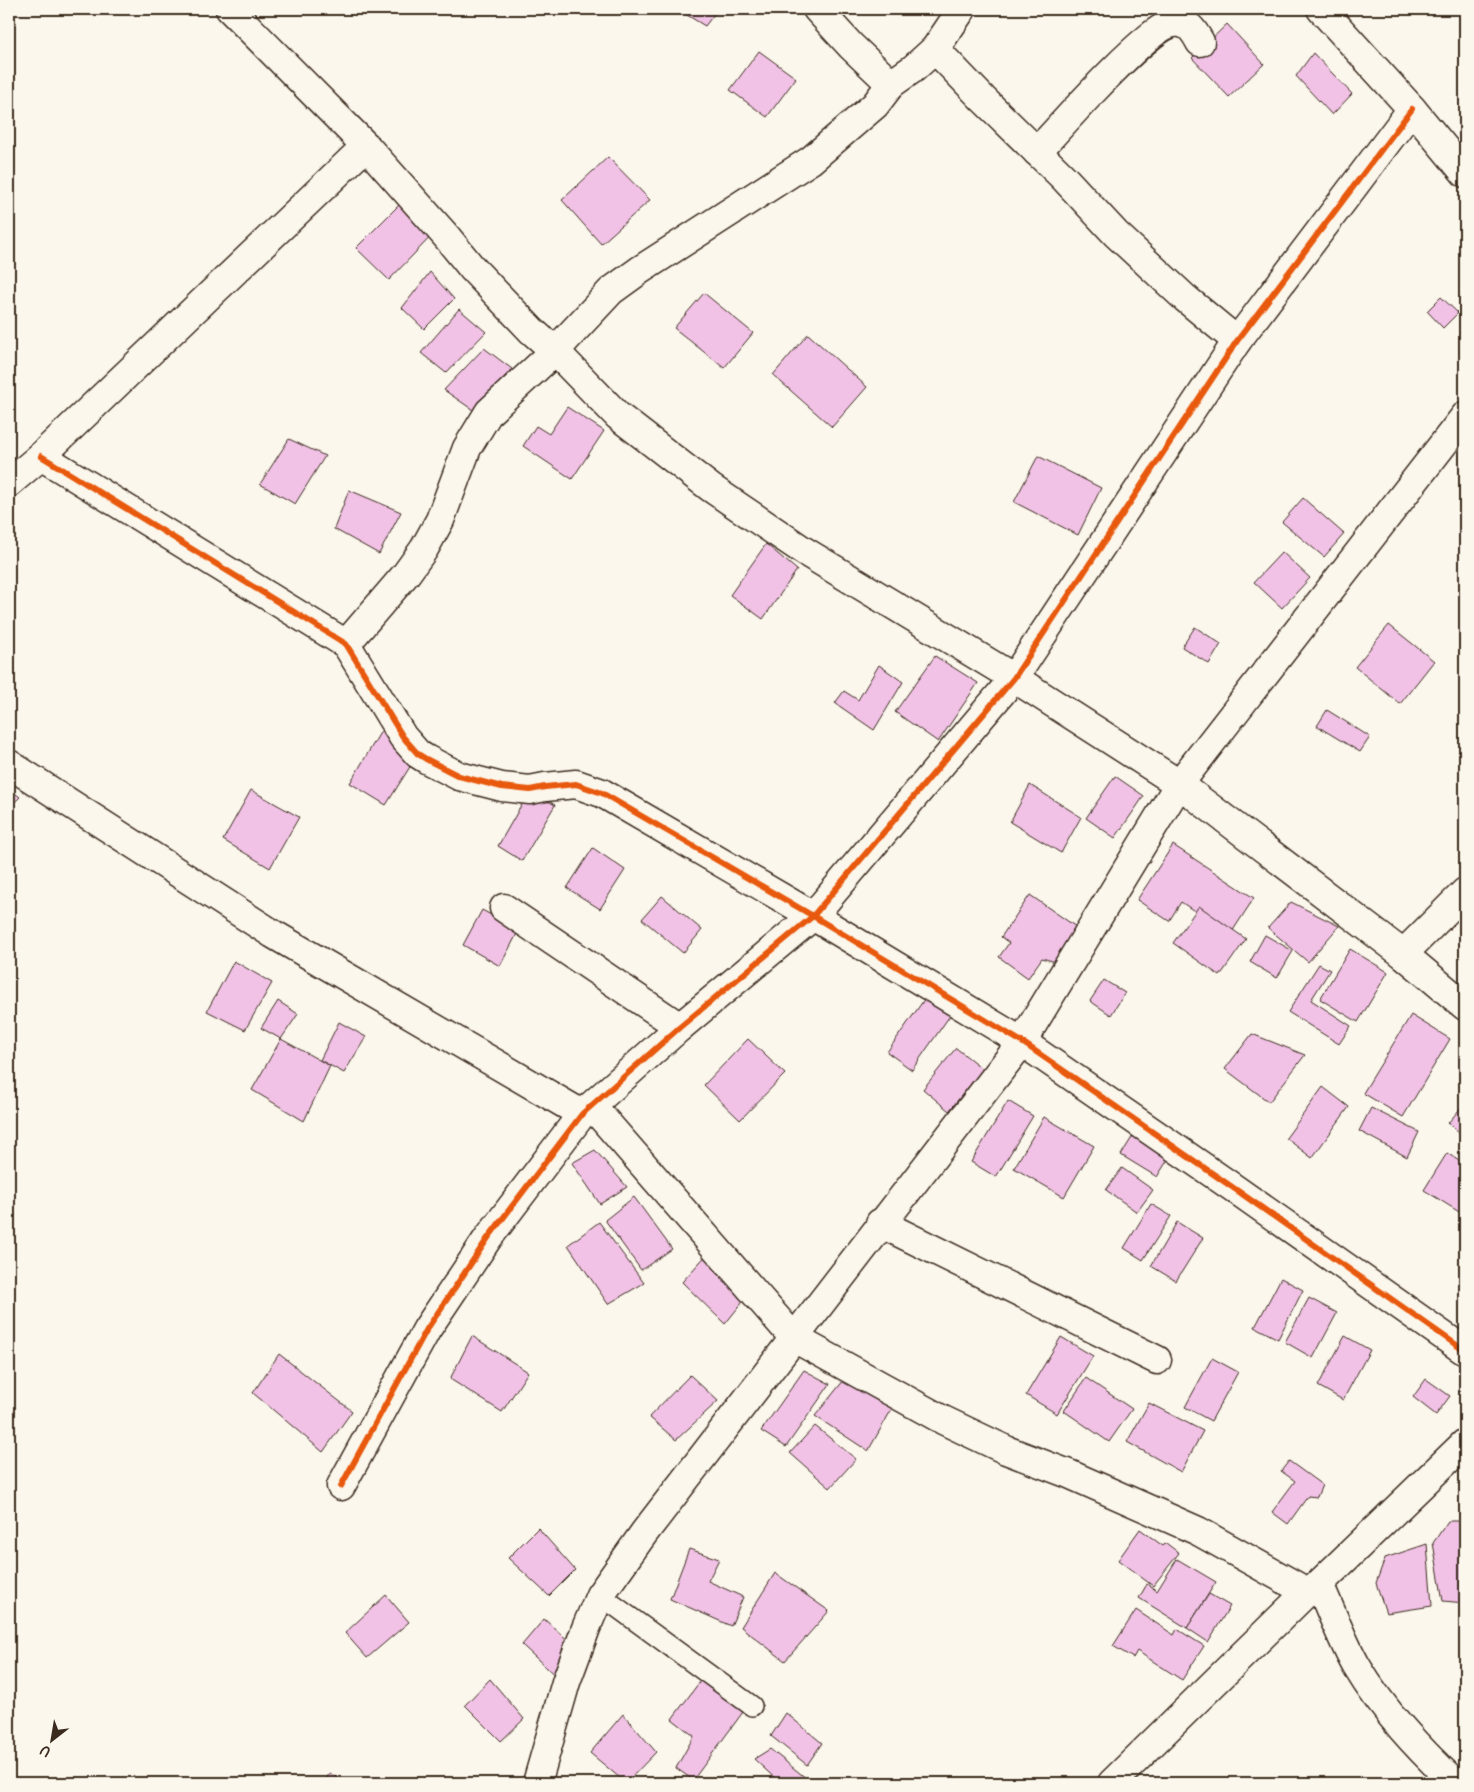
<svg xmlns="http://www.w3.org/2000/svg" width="1474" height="1792" font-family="Pangolin,sans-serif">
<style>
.building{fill:#f1c2e6;stroke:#3b2a1e}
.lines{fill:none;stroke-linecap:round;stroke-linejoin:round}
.service-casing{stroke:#3b2a1e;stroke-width:22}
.minor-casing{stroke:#3b2a1e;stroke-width:31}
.service{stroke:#fbf7ec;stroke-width:19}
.minor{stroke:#fbf7ec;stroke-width:28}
.cycleway-casing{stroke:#fbf7ec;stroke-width:9}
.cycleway{stroke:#e8590c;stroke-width:6}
</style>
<rect width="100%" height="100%" fill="#fbf7ec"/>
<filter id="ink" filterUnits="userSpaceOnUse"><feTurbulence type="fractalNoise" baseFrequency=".02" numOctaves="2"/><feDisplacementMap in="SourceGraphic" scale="10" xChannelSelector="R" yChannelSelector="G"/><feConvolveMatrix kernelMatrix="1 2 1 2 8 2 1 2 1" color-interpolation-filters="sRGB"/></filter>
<g filter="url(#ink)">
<!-- building -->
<g class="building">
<polygon points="677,9 718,9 705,26"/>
<polygon points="1227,24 1264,64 1229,97 1192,58"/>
<polygon points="759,51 796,78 767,117 730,90"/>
<polygon points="1313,53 1352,94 1332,115 1296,76"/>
<polygon points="608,157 650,200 601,244 562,200"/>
<polygon points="401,203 438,229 389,280 356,248"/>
<polygon points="430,272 454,299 424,329 402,308"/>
<polygon points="704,293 753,333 724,368 674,328"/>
<polygon points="1441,297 1458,313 1443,328 1427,311"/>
<polygon points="459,309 486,332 446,373 421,353"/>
<polygon points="808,334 867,387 832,427 773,375"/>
<polygon points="484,348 512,369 473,410 444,390"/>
<polygon points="567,407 604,431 572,479 523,446 536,426 549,434"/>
<polygon points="289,439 325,456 295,504 260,484"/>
<polygon points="1038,456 1101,488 1078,535 1014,502"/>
<polygon points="349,490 401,512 379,554 334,529"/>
<polygon points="1303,498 1344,534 1324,557 1282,522"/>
<polygon points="766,544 797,570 763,619 730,595"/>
<polygon points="1282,552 1310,578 1282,608 1254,582"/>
<polygon points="1389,625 1434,661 1400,704 1355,667"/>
<polygon points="1195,627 1221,644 1209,664 1182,647"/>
<polygon points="935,656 978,683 938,742 895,712"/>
<polygon points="879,665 903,682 874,730 835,703 844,691 858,700"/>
<polygon points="1327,710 1370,737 1360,752 1317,726"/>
<polygon points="381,731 418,754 386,805 350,783"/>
<polygon points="1115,776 1144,796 1115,838 1086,818"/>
<polygon points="1030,785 1081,817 1061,853 1010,822"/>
<polygon points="9,789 20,797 9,808"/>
<polygon points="251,790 299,817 270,868 223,840"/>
<polygon points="530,790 555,805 522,861 498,846"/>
<polygon points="1173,845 1254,898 1230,935 1181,902 1169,921 1137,900"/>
<polygon points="593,848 625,870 600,909 567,888"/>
<polygon points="1030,895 1082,931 1059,963 1042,958 1028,978 999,957 1009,943 1001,937"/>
<polygon points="662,896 702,930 683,953 642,919"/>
<polygon points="1291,902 1339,926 1308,962 1268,928"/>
<polygon points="1199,906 1246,939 1220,976 1173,943"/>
<polygon points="482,910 519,930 500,966 463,945"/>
<polygon points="1265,935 1293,951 1277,978 1250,962"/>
<polygon points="1350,949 1388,972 1358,1022 1320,999"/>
<polygon points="234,961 272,983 245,1030 207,1011"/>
<polygon points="1319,964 1330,970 1311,1000 1351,1026 1339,1044 1288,1012"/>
<polygon points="1104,980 1125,993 1111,1015 1090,1001"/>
<polygon points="926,997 951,1014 912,1070 887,1052"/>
<polygon points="278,1001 298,1014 281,1039 261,1028"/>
<polygon points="1411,1015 1450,1039 1403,1117 1363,1093"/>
<polygon points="339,1022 366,1037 344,1073 320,1060"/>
<polygon points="1252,1034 1305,1055 1269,1102 1225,1069"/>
<polygon points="281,1039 330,1066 304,1121 252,1090"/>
<polygon points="748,1039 785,1074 740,1120 704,1085"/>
<polygon points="956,1048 983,1069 949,1111 923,1089"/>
<polygon points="1323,1087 1349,1107 1312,1158 1286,1138"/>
<polygon points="1008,1101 1033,1116 996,1177 971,1162"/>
<polygon points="1465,1103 1465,1137 1448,1123"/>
<polygon points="1371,1108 1419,1132 1407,1157 1359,1131"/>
<polygon points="1044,1117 1094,1146 1064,1197 1014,1168"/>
<polygon points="1136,1131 1172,1153 1157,1177 1121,1155"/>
<polygon points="595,1150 627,1187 600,1204 572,1163"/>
<polygon points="1447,1153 1465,1165 1465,1212 1464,1215 1424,1190"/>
<polygon points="1122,1168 1153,1190 1137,1212 1106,1190"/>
<polygon points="634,1197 672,1249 641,1270 605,1220"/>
<polygon points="1151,1204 1171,1216 1143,1260 1124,1248"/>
<polygon points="599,1222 644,1283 608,1304 568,1245"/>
<polygon points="1177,1222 1203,1238 1176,1281 1151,1266"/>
<polygon points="709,1252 749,1294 725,1324 682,1282"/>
<polygon points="1281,1278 1303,1290 1278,1339 1255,1327"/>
<polygon points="1309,1298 1337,1313 1313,1358 1285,1342"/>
<polygon points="472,1336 528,1372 502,1412 450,1379"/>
<polygon points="1345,1336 1370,1350 1343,1400 1318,1386"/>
<polygon points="1061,1337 1093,1356 1057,1414 1026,1395"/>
<polygon points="279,1354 352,1411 323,1452 253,1393"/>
<polygon points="1212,1358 1238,1372 1211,1421 1185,1407"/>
<polygon points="804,1370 830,1384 786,1447 761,1431"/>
<polygon points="690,1375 718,1401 676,1440 649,1417"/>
<polygon points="848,1375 893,1407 868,1451 815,1416"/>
<polygon points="1086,1378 1132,1409 1109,1442 1064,1411"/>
<polygon points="1426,1379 1450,1396 1436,1415 1413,1397"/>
<polygon points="1149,1403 1203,1431 1181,1472 1127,1442"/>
<polygon points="815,1426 856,1459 830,1488 790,1453"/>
<polygon points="1289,1461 1322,1485 1317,1497 1308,1496 1288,1524 1272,1512 1295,1481 1281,1471"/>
<polygon points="1448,1521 1465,1521 1465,1603 1443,1601 1433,1543"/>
<polygon points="538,1528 575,1570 549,1596 508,1558"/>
<polygon points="1140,1529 1163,1546 1166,1543 1179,1553 1153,1586 1118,1560"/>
<polygon points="1427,1544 1432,1606 1386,1613 1376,1583 1385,1558"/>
<polygon points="689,1549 719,1559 708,1581 743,1597 731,1626 670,1599"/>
<polygon points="1177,1559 1216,1582 1187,1628 1139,1598 1147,1584 1157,1591"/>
<polygon points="775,1573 829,1611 785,1661 741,1627"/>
<polygon points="1209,1594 1230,1606 1208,1642 1187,1628"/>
<polygon points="386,1595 409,1622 367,1658 345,1633"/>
<polygon points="1136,1610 1174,1635 1177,1629 1204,1646 1182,1680 1137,1651 1133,1658 1113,1646"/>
<polygon points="544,1619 571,1643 559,1679 522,1645"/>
<polygon points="490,1679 524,1719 501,1741 465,1705"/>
<polygon points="701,1680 743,1712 693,1780 676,1768 694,1736 672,1719"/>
<polygon points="786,1713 822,1743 807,1765 771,1736"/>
<polygon points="623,1714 656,1752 626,1783 590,1753"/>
<polygon points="770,1749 812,1783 780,1783 754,1759"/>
<polygon points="330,1773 344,1783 323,1783"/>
</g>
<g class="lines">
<!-- service casing -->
<g class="service-casing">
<polyline id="service" points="600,1595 752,1706"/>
</g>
<!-- minor casing -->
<g class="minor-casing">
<g id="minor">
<polyline points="230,9 366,146 446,236 472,268 532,331 555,351 618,416 711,488 804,551 1014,678 1179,784 1403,954 1465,1006"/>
<polyline points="817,9 851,46 891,84"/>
<polyline points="1321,9 1412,109 1465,173"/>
<polyline points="935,49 962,9"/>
<path d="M1037,152C1058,129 1149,25 1174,23C1188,21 1194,31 1200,42"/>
<polyline points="41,456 346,644 403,737 418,754 426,759 459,776 502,787 530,790 545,787 576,784 602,793 813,916 1022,1042 1235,1189 1465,1351"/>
<polyline points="9,483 41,456 366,146"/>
<polyline points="346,644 406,574 424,549 440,520 467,448 489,412 555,351 611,291 640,270 811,160 875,105 891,84 914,68 935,49 983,99 1064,178 1116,234 1185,298 1237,341"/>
<polyline points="9,764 273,934 582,1114"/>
<polyline points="504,908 680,1027"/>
<polyline points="1403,954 1465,892"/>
<polyline points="592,1106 794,1338 943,1420 1006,1450 1069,1474 1198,1531 1307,1592"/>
<polyline points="880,1223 1157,1360"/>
<polyline points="341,1486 427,1329 488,1238 582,1114 680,1027 813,916 1014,678 1237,341 1412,109"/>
<path d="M1319,1584C1331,1610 1343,1643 1357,1667C1384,1712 1418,1748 1455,1783"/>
<polyline points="537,1783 566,1682 586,1628 600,1595 644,1533 1022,1042 1179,784 1465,416"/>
<polyline points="1112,1783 1307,1592 1319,1584 1465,1443"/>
</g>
</g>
<!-- service -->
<use href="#service" class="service"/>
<!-- minor -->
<use href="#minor" class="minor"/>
<!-- cycleway casing -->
<g class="cycleway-casing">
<g id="cycleway">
<polyline points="41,456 346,644 403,737 418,754 426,759 459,776 502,787 530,790 545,787 576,784 602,793 813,916 1022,1042 1235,1189 1465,1351"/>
<polyline points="341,1486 427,1329 488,1238 582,1114 680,1027 813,916 1014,678 1237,341 1412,109"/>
</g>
</g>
<!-- cycleway -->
<use href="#cycleway" class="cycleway"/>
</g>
</g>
<!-- margin -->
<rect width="1474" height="1792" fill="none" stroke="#fbf7ec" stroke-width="30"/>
<rect x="15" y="15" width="1444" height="1762" fill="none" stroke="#3b2a1e" stroke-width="2" filter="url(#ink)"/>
<!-- north arrow -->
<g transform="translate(52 1740) rotate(211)" stroke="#fbf7ec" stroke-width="4" paint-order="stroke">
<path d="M0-4L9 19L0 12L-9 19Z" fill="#3b2a1e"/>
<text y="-8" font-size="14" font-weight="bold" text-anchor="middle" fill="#3b2a1e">U</text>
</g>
</svg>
